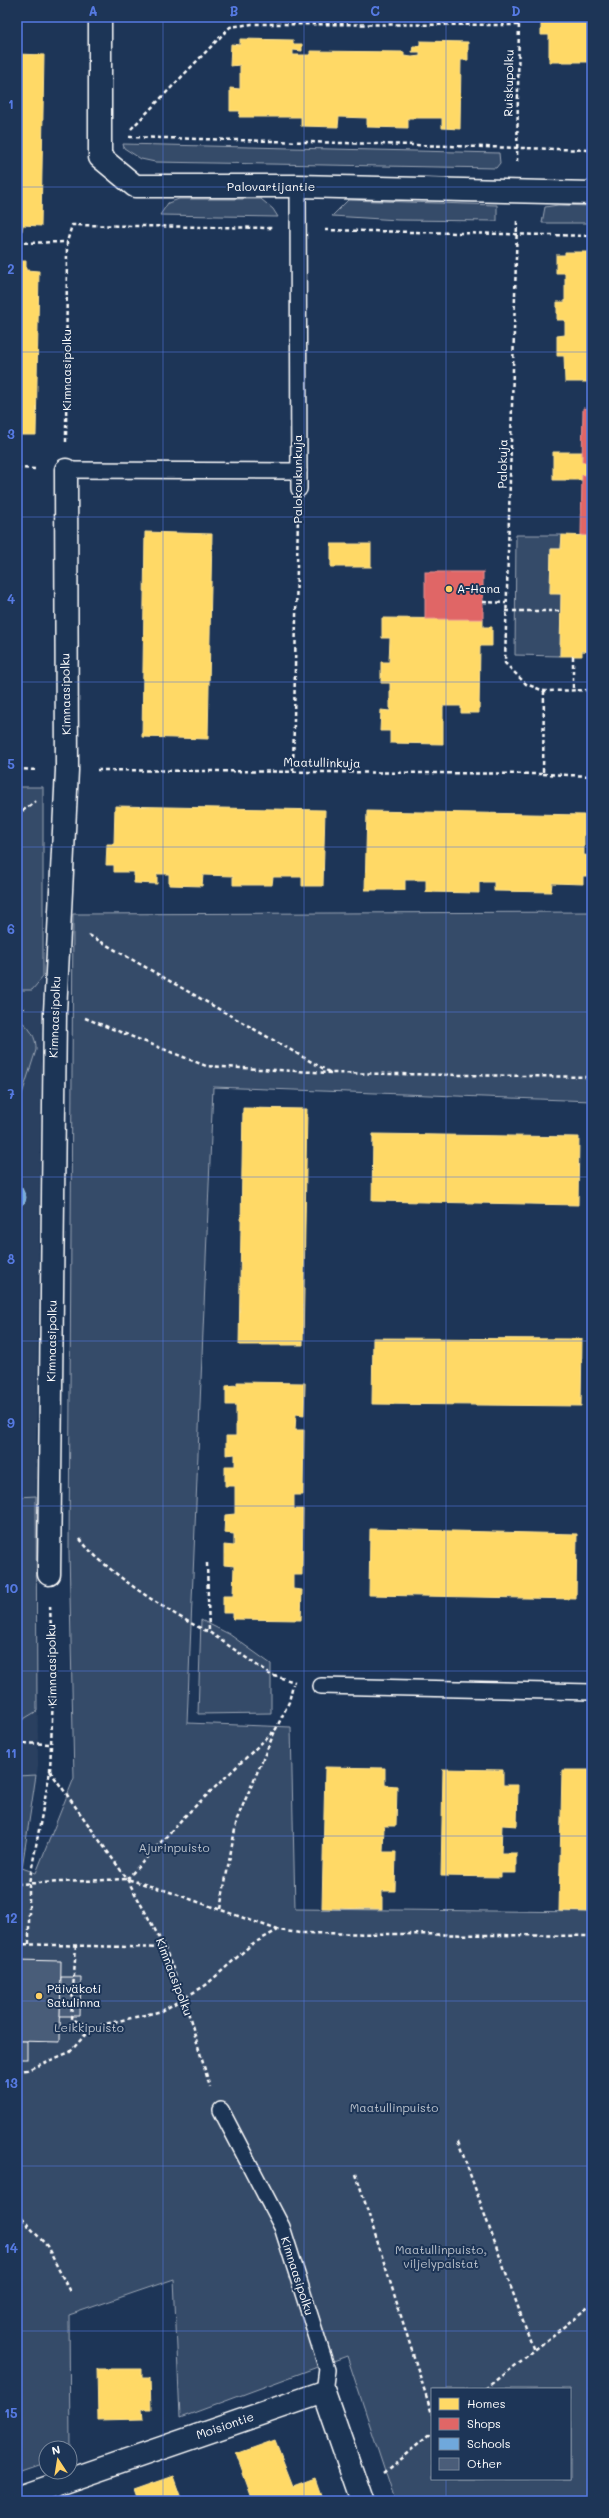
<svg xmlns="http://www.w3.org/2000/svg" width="609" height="2518" font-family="Mali,sans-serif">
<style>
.built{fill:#2a4161}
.green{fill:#364b69;stroke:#9aa5b4;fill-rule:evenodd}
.homes{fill:#ffd966;stroke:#ffe494}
.shops{fill:#e06666;stroke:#e99494}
.schools{fill:#6fa8dc;stroke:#9ac2e6}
.building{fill:#4a5d79;stroke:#fff}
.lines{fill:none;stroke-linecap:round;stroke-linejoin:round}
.lane-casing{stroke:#fff;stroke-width:18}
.street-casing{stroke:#fff;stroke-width:25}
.path{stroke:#fff;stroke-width:2.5;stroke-dasharray:4 3;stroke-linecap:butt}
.lane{stroke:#1d3557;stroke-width:15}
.street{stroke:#1d3557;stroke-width:22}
.grid{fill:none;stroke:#567ae2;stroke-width:1;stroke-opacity:0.55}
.poi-dot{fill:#ffd166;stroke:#1d3557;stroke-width:1.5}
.labels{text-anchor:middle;stroke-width:4;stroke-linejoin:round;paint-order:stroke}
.street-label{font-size:12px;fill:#fff;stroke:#1d3557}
.poi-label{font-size:12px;fill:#fff;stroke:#1d3557;text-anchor:start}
.park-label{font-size:12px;fill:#b9c0ca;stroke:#1d3557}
.neatline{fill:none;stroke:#567ae2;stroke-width:1.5}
.grid-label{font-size:13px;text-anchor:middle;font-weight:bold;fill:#567ae2}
</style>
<rect width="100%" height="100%" fill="#1d3557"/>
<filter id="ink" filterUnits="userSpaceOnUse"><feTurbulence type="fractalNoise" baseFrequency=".025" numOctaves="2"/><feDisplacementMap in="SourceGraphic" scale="8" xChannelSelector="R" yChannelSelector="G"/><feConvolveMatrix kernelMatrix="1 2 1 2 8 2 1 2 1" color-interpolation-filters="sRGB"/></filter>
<g filter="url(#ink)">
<!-- built -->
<polygon class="built" points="17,936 43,936 36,1453 38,1766 22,1868 17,1868"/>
<!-- green -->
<g class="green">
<polygon points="123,144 499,153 500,163 496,168 155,162 141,159 124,148"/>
<polygon points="179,199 261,199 273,209 278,217 160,215 168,203"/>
<polygon points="348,200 497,205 497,221 398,220 332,216"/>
<polygon points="558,205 592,206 592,223 542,223 545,207"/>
<polygon points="516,535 562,535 561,549 551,549 550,593 561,594 560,656 515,655"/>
<polygon points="17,787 43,787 43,977 32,990 17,990"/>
<path d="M592,912V1101L213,1087L187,1723L291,1727L295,1909L592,1912V2501H395L347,2356L180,2418L174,2279L69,2315L70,2448H46V2463L17,2473V1776L36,1775L22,1868L36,1873L74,1778L69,1551L73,914ZM432,2389H570V2479H432Z"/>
<path d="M17,1019C29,1025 37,1038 36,1050L17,1110Z"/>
<polygon points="36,1496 37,1711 17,1723 17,1497"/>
<polygon points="201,1620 229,1634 271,1664 271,1713 198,1714"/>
</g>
<!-- homes -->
<g class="homes">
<polygon points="541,17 592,17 592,62 549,62 549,35 541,35"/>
<polygon points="240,39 293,40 293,44 302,44 302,51 293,50 293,55 310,55 310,51 404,52 404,56 412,57 420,56 420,52 412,52 413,46 420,46 420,41 468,42 468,60 461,60 460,129 442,128 442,118 408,118 408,128 367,127 367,118 339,117 338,127 301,126 301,117 239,117 240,111 230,111 230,88 240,89 240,65 230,66 231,44 240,45"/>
<polygon points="17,54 44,55 41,226 23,225 22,231 17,231"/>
<polygon points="565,252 592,252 592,382 565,382 564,356 557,356 557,336 565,335 565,320 557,320 557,302 565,302 565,273 556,273 556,255 565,255"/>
<polygon points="17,261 26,261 26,270 39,271 36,435 17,435"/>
<polygon points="553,452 583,452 582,462 592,462 592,475 582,475 582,480 553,480"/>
<polygon points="145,532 212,534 208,739 142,737"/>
<polygon points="562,535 592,536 592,652 582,651 582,656 560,656 561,594 550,594 551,549 561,549"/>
<rect x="331" y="544" width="40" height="23"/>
<polygon points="382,618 483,619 483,627 492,627 492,646 480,646 479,713 461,713 461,706 443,706 443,744 390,743 390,731 380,731 381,710 390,711 390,683 381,683 381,662 389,662 390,638 382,638"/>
<polygon points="115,806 325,810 323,886 302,886 302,877 273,877 272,885 233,885 233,876 203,875 202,886 169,885 169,874 157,874 157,884 134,883 134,872 114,872 114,865 106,865 107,844 114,844"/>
<polygon points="367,811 584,815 584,855 592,856 592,876 583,876 583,884 552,883 551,892 494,891 494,882 479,882 479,893 426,892 426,880 405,880 405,890 365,890"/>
<polygon points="243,1108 307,1109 303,1345 239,1345"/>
<polygon points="373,1134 579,1137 578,1205 372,1201"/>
<polygon points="373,1338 582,1339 581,1406 372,1404"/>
<polygon points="237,1382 305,1383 304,1415 296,1414 295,1430 304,1430 303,1495 294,1495 294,1509 303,1509 302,1575 293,1575 293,1589 302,1590 301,1620 233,1619 233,1613 223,1613 223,1596 233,1596 234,1566 224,1565 224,1545 234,1546 234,1534 224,1533 225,1515 235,1514 235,1486 225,1486 225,1466 235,1466 235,1454 226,1455 226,1436 236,1436 236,1405 226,1405 226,1386 237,1385"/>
<polygon points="370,1529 577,1534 576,1599 369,1595"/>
<polygon points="325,1767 385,1768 385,1785 397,1786 396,1826 384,1826 383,1852 396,1852 395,1891 382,1891 382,1909 322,1908"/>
<polygon points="443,1769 503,1770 503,1785 518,1785 517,1826 502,1825 501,1853 516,1853 516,1873 501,1873 501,1877 441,1876"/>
<polygon points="562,1770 592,1770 592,1912 559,1911"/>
<polygon points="97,2369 142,2369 142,2378 150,2378 151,2409 142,2409 143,2419 98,2420"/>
<polygon points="275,2440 293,2486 315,2478 323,2501 253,2501 236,2454"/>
<polygon points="173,2476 182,2501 137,2501 133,2490"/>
</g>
<!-- shops -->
<g class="shops">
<polygon points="583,408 592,409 592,536 581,535 582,475 592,475 592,462 582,462"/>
<rect x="425" y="572" width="58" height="47"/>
</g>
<!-- schools -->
<polygon class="schools" points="17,1185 22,1188 26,1197 25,1202 17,1209"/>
<!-- building -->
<g class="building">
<polygon points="17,1960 61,1961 60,2042 17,2041"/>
<polygon points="61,1977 81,1977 80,2016 60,2016"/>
<rect x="17" y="2041" width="10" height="18"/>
</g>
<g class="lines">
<!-- lane casing -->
<g class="lane-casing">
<g id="lane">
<polyline points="298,186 299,489"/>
<polyline points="66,470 299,471"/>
<polyline points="321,1686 592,1692"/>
<polyline points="221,2110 282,2227 327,2369 324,2392"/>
</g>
</g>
<!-- street casing -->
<g class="street-casing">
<g id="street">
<polyline points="100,17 100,157 135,186 298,186 592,193"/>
<polyline points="49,1574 55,1012 67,770 66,470"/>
<polyline points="17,2498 324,2392 362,2501"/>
</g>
</g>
<!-- path -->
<g class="path">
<polyline points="252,17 252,24"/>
<polyline points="444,24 444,17"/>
<polyline points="131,129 230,27 252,24 519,25"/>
<polyline points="129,137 592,150"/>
<polyline points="517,162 519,17"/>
<polyline points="517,221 505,663 526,684 544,691 592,690"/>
<polyline points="325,230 592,236"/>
<polyline points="17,243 67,242"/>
<polyline points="66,442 67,242 72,225 272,228"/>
<polyline points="17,468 37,469"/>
<polyline points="483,602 506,603"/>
<polyline points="506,611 560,611"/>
<polyline points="573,656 573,691"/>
<polyline points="17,769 38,770"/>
<polyline points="97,770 543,774 544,691"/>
<polyline points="293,771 298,514"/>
<polyline points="543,774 592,776"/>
<polyline points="17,815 36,801"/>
<polyline points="89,935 331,1073 592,1077"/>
<polyline points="17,1007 25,1008"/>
<polyline points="85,1018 206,1066 331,1073"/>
<path d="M80,1539C102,1569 174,1617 209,1632"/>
<polyline points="207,1563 209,1632 271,1675 295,1682"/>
<polyline points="17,1743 51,1744"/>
<polyline points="50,1771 127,1879 165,1948 184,1998 210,2087"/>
<polyline points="127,1879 184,1817 276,1729 289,1702 293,1684"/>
<polyline points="17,1884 127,1879 167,1891 278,1930 300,1933 592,1936"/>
<polyline points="220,1909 237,1819 275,1731"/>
<polyline points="17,1944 165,1948"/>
<polyline points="29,1944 29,1883 50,1771 53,1694 50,1603"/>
<polyline points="76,1945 71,2019 92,2027 162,2011 206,1985 252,1944 278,1930"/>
<polyline points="17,2071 27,2070 70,2052 92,2027"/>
<polyline points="458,2141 534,2351"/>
<polyline points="356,2174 432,2414"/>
<polyline points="17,2213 47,2246 70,2292"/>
<polyline points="486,2389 592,2304"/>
<polyline points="383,2473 432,2433"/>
</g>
<!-- lane -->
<use href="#lane" class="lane"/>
<!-- street -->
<use href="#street" class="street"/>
</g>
</g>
<!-- grid -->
<path class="grid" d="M163,17V2501M304,17V2501M446,17V2389M17,187H592M17,352H592M17,517H592M17,682H592M17,847H592M17,1012H592M17,1177H592M17,1341H592M17,1506H592M17,1671H592M17,1836H592M17,2001H592M17,2166H592M17,2331H592M446,2479V2501"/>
<!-- markers -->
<g class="poi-dot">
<circle cx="449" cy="589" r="4"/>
<circle cx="39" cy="1996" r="4"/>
</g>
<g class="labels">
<!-- street labels -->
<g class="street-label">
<text transform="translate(509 83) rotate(-89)" y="4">Ruiskupolku</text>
<text x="271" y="191">Palovartijantie</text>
<text transform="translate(67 370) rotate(-90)" y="4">Kimnaasipolku</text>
<text transform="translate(503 464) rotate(-89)" y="4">Palokuja</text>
<text transform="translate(298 479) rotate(-90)" y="4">Palokoukunkuja</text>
<text transform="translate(66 694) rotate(-91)" y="4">Kimnaasipolku</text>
<text transform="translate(322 763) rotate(1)" y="4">Maatullinkuja</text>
<text transform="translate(55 1017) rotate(-88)" y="4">Kimnaasipolku</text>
<text transform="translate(52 1341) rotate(-89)" y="4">Kimnaasipolku</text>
<text transform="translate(52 1665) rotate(-91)" y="4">Kimnaasipolku</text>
<text transform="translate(174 1977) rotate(69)" y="4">Kimnaasipolku</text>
<text transform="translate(297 2276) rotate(72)" y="4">Kimnaasipolku</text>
<text transform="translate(225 2426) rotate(-19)" y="4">Moisiontie</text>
</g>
<!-- poi labels -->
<g class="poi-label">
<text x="457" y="593">A-Hana</text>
<text x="47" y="1993">Päiväkoti<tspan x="47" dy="14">Satulinna</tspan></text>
</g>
<!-- park labels -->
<g class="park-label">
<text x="174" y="1852">Ajurinpuisto</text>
<text x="89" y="2032">Leikkipuisto</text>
<text x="394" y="2112">Maatullinpuisto</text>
<text x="441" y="2254">Maatullinpuisto,<tspan x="441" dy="14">viljelypalstat</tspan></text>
</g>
</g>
<!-- margin -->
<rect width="609" height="2518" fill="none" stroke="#1d3557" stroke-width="44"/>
<!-- legend -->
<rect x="431" y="2388" width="140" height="92" fill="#1d3557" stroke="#77869a"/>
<rect x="439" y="2398" width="20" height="12" fill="#ffd966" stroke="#77869a"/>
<text x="467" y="2408" font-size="12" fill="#ffffff">Homes</text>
<rect x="439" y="2418" width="20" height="12" fill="#e06666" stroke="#77869a"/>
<text x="467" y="2428" font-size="12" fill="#ffffff">Shops</text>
<rect x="439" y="2438" width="20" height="12" fill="#6fa8dc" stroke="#77869a"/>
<text x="467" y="2448" font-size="12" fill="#ffffff">Schools</text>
<rect x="439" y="2458" width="20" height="12" fill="#4a5d79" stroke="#77869a"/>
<text x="467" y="2468" font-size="12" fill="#ffffff">Other</text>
<!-- north arrow -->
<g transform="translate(58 2460) rotate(348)"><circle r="19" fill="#1d3557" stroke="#77869a"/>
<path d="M0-3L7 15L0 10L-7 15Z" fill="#ffd166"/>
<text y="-6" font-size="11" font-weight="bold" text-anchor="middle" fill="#ffffff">N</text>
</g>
<rect x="22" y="22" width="565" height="2474" class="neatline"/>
<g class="grid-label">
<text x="93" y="16">A</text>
<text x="234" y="16">B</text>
<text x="375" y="16">C</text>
<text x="516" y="16">D</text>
<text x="11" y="109">1</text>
<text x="11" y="274">2</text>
<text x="11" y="439">3</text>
<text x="11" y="604">4</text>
<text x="11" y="769">5</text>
<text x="11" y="934">6</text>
<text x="11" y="1099">7</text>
<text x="11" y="1264">8</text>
<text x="11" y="1428">9</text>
<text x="11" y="1593">10</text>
<text x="11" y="1758">11</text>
<text x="11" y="1923">12</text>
<text x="11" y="2088">13</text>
<text x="11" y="2253">14</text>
<text x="11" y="2418">15</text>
</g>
</svg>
